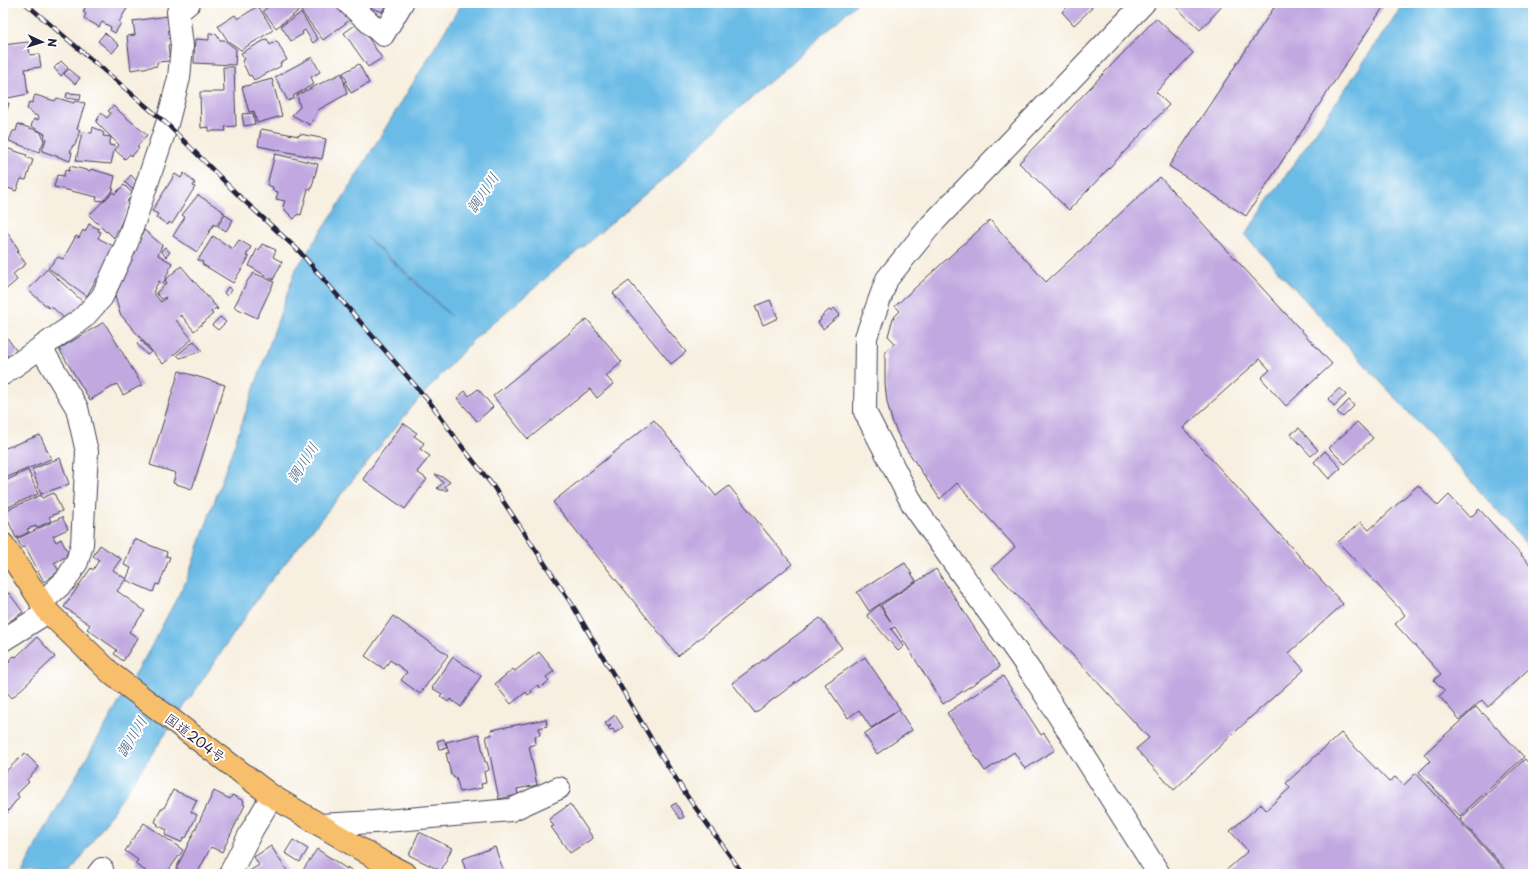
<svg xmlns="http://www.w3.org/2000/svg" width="1536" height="877" font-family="'Playpen Sans','Klee One',sans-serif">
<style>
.water{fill:#6bbbe6;stroke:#466e90;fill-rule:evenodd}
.building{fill:#c1a8e0}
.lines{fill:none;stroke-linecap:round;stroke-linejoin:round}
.minor-casing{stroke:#424154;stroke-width:24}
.highway-casing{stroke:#424154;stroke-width:24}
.minor{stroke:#fff;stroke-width:22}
.highway{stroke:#f7bf6c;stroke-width:22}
.rail-casing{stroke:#22223b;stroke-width:4.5}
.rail{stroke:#fff;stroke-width:3;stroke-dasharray:9;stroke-linecap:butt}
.labels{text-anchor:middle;stroke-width:4;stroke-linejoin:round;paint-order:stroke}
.street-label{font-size:14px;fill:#22223b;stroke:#fff}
.water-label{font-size:15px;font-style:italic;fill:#3f5f7f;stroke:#fff}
</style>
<rect width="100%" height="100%" fill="#fff"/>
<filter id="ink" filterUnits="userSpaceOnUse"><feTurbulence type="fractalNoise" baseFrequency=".025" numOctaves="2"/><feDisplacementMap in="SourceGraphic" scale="8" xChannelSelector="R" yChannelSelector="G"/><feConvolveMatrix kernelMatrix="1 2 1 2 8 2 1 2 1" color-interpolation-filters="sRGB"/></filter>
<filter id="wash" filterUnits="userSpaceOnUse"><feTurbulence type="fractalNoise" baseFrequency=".012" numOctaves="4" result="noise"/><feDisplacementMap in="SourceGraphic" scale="16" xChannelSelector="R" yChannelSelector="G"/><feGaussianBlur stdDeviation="0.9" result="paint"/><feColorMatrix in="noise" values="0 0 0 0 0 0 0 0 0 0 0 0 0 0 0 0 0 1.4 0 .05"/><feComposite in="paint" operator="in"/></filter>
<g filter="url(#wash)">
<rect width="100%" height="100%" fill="#f7efdf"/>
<!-- water -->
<g class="water">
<path d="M462,3H857L787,67L731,115L670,173L474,339L417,401L265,588L70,874H22L37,843L146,656L187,579L296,269L336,209ZM365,236L412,278L452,317Z"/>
<polygon points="1404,3 1533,3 1533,552 1448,455 1245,235"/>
</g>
<g id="blocks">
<!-- building -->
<g class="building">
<polygon points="85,3 130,3 119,22 121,23 115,33 110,30 111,27 102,22 99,27 84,18 86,14 83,12 85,9 83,7"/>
<polygon points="273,3 309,3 276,28 263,11"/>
<polygon points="313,3 338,3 350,20 323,40 301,11"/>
<polygon points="363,3 387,3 382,12 379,10 378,11"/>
<polygon points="1071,3 1088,3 1092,8 1074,25 1062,12"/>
<polygon points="1172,3 1225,3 1200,30"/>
<polygon points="1277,3 1386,3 1246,216 1169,166"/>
<polygon points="258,6 273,30 241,50 228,41 218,26 235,15 238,19"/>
<polygon points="301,13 318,39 313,43 305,30 302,32 303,34 291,41 281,26"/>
<polygon points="168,16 172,44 168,45 170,61 157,62 157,66 131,70 127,36 135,35 133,21"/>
<polygon points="1156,18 1193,53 1156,92 1169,105 1069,210 1019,163"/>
<polygon points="358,23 382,58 368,67 344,33"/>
<polygon points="105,33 119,45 112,53 98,41"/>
<polygon points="209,33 216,34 220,40 224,40 236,49 235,65 194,63 195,39 209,40"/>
<polygon points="267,39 270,45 277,41 287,60 280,63 281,66 254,80 251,75 249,76 242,61 245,59 241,53"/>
<polygon points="28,42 30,55 39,54 41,67 25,69 28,94 3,99 3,45"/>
<polygon points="312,57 320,72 311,77 314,84 293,96 294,98 288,101 275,77"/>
<polygon points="61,61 68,68 61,76 54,68"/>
<polygon points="359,64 369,83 351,93 345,82 347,81 343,73"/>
<polygon points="223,67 234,67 236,126 225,127 226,131 209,131 209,127 201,128 200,92 224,92"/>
<polygon points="69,69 80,78 75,84 64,74"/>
<polygon points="342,73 347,94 318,110 310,125 292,115 300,107 297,95"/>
<polygon points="272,79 282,116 257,123 254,111 249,112 242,87"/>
<polygon points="67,93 81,94 80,100 66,98"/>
<polygon points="35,95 55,101 57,98 74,103 75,101 85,103 77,129 80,130 75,145 73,145 70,152 72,152 70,161 42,151 46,139 44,138 45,134 31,126 34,119 38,120 39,117 33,114 30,112 30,111 27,109 29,102 32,103"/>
<polygon points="9,103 4,121 6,121 3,133 3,104"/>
<polygon points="113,106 147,135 137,147 139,148 132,156 130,154 125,159 115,150 119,145 96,122 101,113 107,118 111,113 108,111"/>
<polygon points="253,113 255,124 244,126 242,114"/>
<polygon points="18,124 41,132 44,141 39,152 9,141 13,131 16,131"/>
<polygon points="93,127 104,133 103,136 111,137 109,145 115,146 111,164 76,161 82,132 92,133"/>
<polygon points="261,129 299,136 300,134 326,139 322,159 258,146"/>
<polygon points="3,147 27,155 26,157 33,160 26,180 21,179 16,191 3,186"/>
<polygon points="275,154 318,164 311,190 308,189 301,215 298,214 294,219 285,210 285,208 283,206 285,201 276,199 278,192 272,190 273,187 267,185"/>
<polygon points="70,166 90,171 91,169 115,176 112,189 114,189 103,201 96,200 97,197 54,187 57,175 64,176 65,170 69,171"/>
<polygon points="184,173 195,183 193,186 195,187 172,224 169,222 168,225 156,217 158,214 152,211 175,174 181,178"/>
<polygon points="131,175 140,185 134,191 125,182"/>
<polygon points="1160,177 1332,364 1286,406 1261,378 1270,370 1260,359 1183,428 1343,604 1289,653 1304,670 1251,717 1174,790 1136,749 1149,738 992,568 1015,547 957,483 940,499 901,441 892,421 887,402 885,384 885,351 895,343 888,336 893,318 900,311 895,306 990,220 1046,282"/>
<polygon points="124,185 134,195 127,201 130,203 126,208 128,210 126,213 114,238 107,231 106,232 89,215 113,192 115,194"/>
<polygon points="198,195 223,211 222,212 225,213 216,226 214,224 197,252 173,236 185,217 182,215"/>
<polygon points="225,215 233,220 226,231 218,226"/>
<polygon points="89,224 99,229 98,231 101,232 98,238 115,247 99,280 96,279 87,296 48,268 58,257 63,259 76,236 79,238 83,230 85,232"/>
<polygon points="3,226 19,250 17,252 26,264 13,274 17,280 3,292"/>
<polygon points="144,230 162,245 158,255 172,263 163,284 159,281 153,292 161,302 166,298 165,297 162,299 156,293 167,283 165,280 181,266 218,309 217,310 216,308 211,312 213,314 194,331 181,315 176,320 192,339 163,364 120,314 115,296"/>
<polygon points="213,236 233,249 239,240 251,247 246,256 249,257 233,283 202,264 203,262 198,260"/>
<polygon points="262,244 276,250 273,257 282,262 273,280 249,266 257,249 259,250"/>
<polygon points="165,247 170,252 166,257 161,251"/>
<polygon points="47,269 83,302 70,317 65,319 51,306 49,308 28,290"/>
<polygon points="254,273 274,282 257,318 234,307 248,280"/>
<polygon points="629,281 686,352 671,364 613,293"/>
<polygon points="228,287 232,290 227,296 224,293"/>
<polygon points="770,300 778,318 763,325 755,306"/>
<polygon points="834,308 840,315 823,329 818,322 821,320 820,318 829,310 831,311"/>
<polygon points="220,317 226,322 218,330 212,325"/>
<polygon points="587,319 622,362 606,376 613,384 597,398 590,389 528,439 493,396"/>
<polygon points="104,322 142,385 123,395 117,384 90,400 59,349"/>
<polygon points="3,332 18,353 10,359 3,350"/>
<polygon points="141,340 151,352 147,355 137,344"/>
<polygon points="194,341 202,351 180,358 177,355"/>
<polygon points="179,371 225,385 192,489 173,483 176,473 150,465"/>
<polygon points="1340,388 1346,395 1334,406 1328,399"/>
<polygon points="478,389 493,407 477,421 457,398 465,391 469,396"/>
<polygon points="1349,400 1354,406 1343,417 1337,412"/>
<polygon points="654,420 716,496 729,486 792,564 678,656 553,502"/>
<polygon points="1357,422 1373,438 1345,464 1329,448"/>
<polygon points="403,423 417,433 414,436 424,443 420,449 430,456 417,472 427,479 405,509 363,479"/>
<polygon points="1299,428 1318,450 1311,456 1291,434"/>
<polygon points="40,435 51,459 3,479 3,449"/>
<polygon points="1325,451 1341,468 1329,479 1314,462"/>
<polygon points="60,458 69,484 41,494 32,469"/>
<polygon points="28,470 38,494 3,509 3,482"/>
<polygon points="435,474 445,478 450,482 445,486 448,490 440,490 437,488 443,483"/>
<polygon points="1418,485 1438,506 1449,495 1470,518 1479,509 1533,568 1533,665 1488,707 1482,700 1460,720 1439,696 1445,691 1434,680 1441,674 1395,624 1405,615 1338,542 1361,522 1369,530"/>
<polygon points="54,493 62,511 49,517 51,521 36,528 36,526 27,529 29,532 16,538 4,511 41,495 42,498"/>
<polygon points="62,517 68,529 53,536 56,542 61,539 68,553 66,554 67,556 54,563 59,571 44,582 25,546 22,548 17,539"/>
<polygon points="134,539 167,552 166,556 170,557 159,585 156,584 153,592 126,580 131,568 124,565"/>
<polygon points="100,545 121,559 113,570 126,579 117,591 145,611 129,632 138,638 123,661 114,654 117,650 87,629 90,625 64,607 91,568 93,570 99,560 93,556"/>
<polygon points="905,563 916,581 869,611 857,592"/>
<polygon points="936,569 1000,667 943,704 895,627 891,629 904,646 898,651 867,615 879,605 891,622 881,605"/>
<polygon points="3,587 7,593 3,596"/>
<polygon points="9,593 23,612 3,626 3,597"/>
<polygon points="393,616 448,655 420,694 401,680 407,672 390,660 384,669 365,656"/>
<polygon points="820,618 842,648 755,713 732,683"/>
<polygon points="37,637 55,657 12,698 3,688 3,679 5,676 3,674 3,668 10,662 9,660 14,656 16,657"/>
<polygon points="539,652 554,671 546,677 549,681 540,688 538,685 531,690 532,692 528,695 526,692 511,704 495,684 513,669 515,671"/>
<polygon points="453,657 481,676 461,707 450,699 448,702 440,696 442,694 432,688"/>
<polygon points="865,657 900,709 871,728 859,710 848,718 825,684"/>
<polygon points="1003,676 1041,735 1044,733 1055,750 1025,769 1014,752 985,771 947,713"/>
<polygon points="1476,707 1482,714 1483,713 1524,757 1460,816 1419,772 1430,761 1424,754"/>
<polygon points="899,710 912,730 877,754 864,734"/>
<polygon points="615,715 623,727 615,733 613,729 610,730 608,728 611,726 610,725 608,727 605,723"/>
<polygon points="546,719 547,726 539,728 540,735 535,736 536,744 529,746 537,785 517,789 518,795 499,799 486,736 492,735 491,730"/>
<polygon points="1341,733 1389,782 1395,777 1404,785 1416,773 1508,874 1222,874 1248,851 1230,831 1261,804 1266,810 1290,788 1286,783"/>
<polygon points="479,734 485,762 487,762 489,770 484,772 486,783 481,784 482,788 460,792 456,777 454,778 453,775 451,775 446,753 449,753 446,742"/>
<polygon points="444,739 447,748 439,749 437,741"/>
<polygon points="25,753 39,767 27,780 29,782 17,794 19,797 8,811 3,805 3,774"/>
<polygon points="1525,759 1533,768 1533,874 1510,874 1460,819"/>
<polygon points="173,790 197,800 191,812 197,815 186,838 184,837 181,842 165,835 167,830 157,825 158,824 155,822 160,810 164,808"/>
<polygon points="214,791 230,799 232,795 244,801 243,804 245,805 222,852 211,847 197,874 187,874 176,869"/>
<polygon points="676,803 684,817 680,819 671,806"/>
<polygon points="570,804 593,838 570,853 551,827 554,826 549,819"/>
<polygon points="3,807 8,812 3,818"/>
<polygon points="144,823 183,850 166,874 150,874 135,864 138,860 125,851"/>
<polygon points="419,832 452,848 441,871 409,855"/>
<polygon points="293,840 308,849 300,862 285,853"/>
<polygon points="271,846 289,874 250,874 248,872 259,865 254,857"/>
<polygon points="495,847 504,872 498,874 467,874 462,859"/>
<polygon points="317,849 347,869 347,867 357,874 303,874 301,873"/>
</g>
</g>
</g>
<g filter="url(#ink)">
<use href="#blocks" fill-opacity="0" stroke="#424154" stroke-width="1"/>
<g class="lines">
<!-- minor casing -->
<g class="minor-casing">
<g id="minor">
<polyline points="348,3 383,35 402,3"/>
<polyline points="1144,3 931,225 887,279 866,337 865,412 913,505 1031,672 1159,874"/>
<polyline points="41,348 77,408 87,452 82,544 77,562 66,580 41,603"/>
<polyline points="3,374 83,318 102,297 127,243 167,124 179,78 182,46 178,12 189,3"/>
<polyline points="3,640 48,612"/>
<polyline points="320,825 374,822 511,810 559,788"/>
<polyline points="98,874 102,869"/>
<polyline points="230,874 252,830 272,796"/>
</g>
</g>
<!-- highway casing -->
<g class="highway-casing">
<polyline id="highway" points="3,544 48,612 113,675 272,796 377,859 406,874"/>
</g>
<!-- minor -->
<use href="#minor" class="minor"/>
<!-- highway -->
<use href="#highway" class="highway"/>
<!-- rail casing -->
<g class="rail-casing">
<polyline id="rail" points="25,3 167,124 239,196 299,251 432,405 460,444 493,486 573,606 659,752 687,796 743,874"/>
</g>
<!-- rail -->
<use href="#rail" class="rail"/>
</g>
</g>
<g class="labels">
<!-- street labels -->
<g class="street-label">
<text transform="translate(195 738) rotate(37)" y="5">国道204号</text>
</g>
<!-- water labels -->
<g class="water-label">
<text transform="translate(483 193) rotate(-56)" y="5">調川川</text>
<text transform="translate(303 463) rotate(-57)" y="5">調川川</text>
<text transform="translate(132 737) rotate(-59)" y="5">調川川</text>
</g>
</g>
<!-- margin -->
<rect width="1536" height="877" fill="none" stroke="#fff" stroke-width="16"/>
<!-- north arrow -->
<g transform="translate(42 42) rotate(94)" stroke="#ffffff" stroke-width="3" paint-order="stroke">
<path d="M0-3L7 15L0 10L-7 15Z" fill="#22223b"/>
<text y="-6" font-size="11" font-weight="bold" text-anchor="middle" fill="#22223b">N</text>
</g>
</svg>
